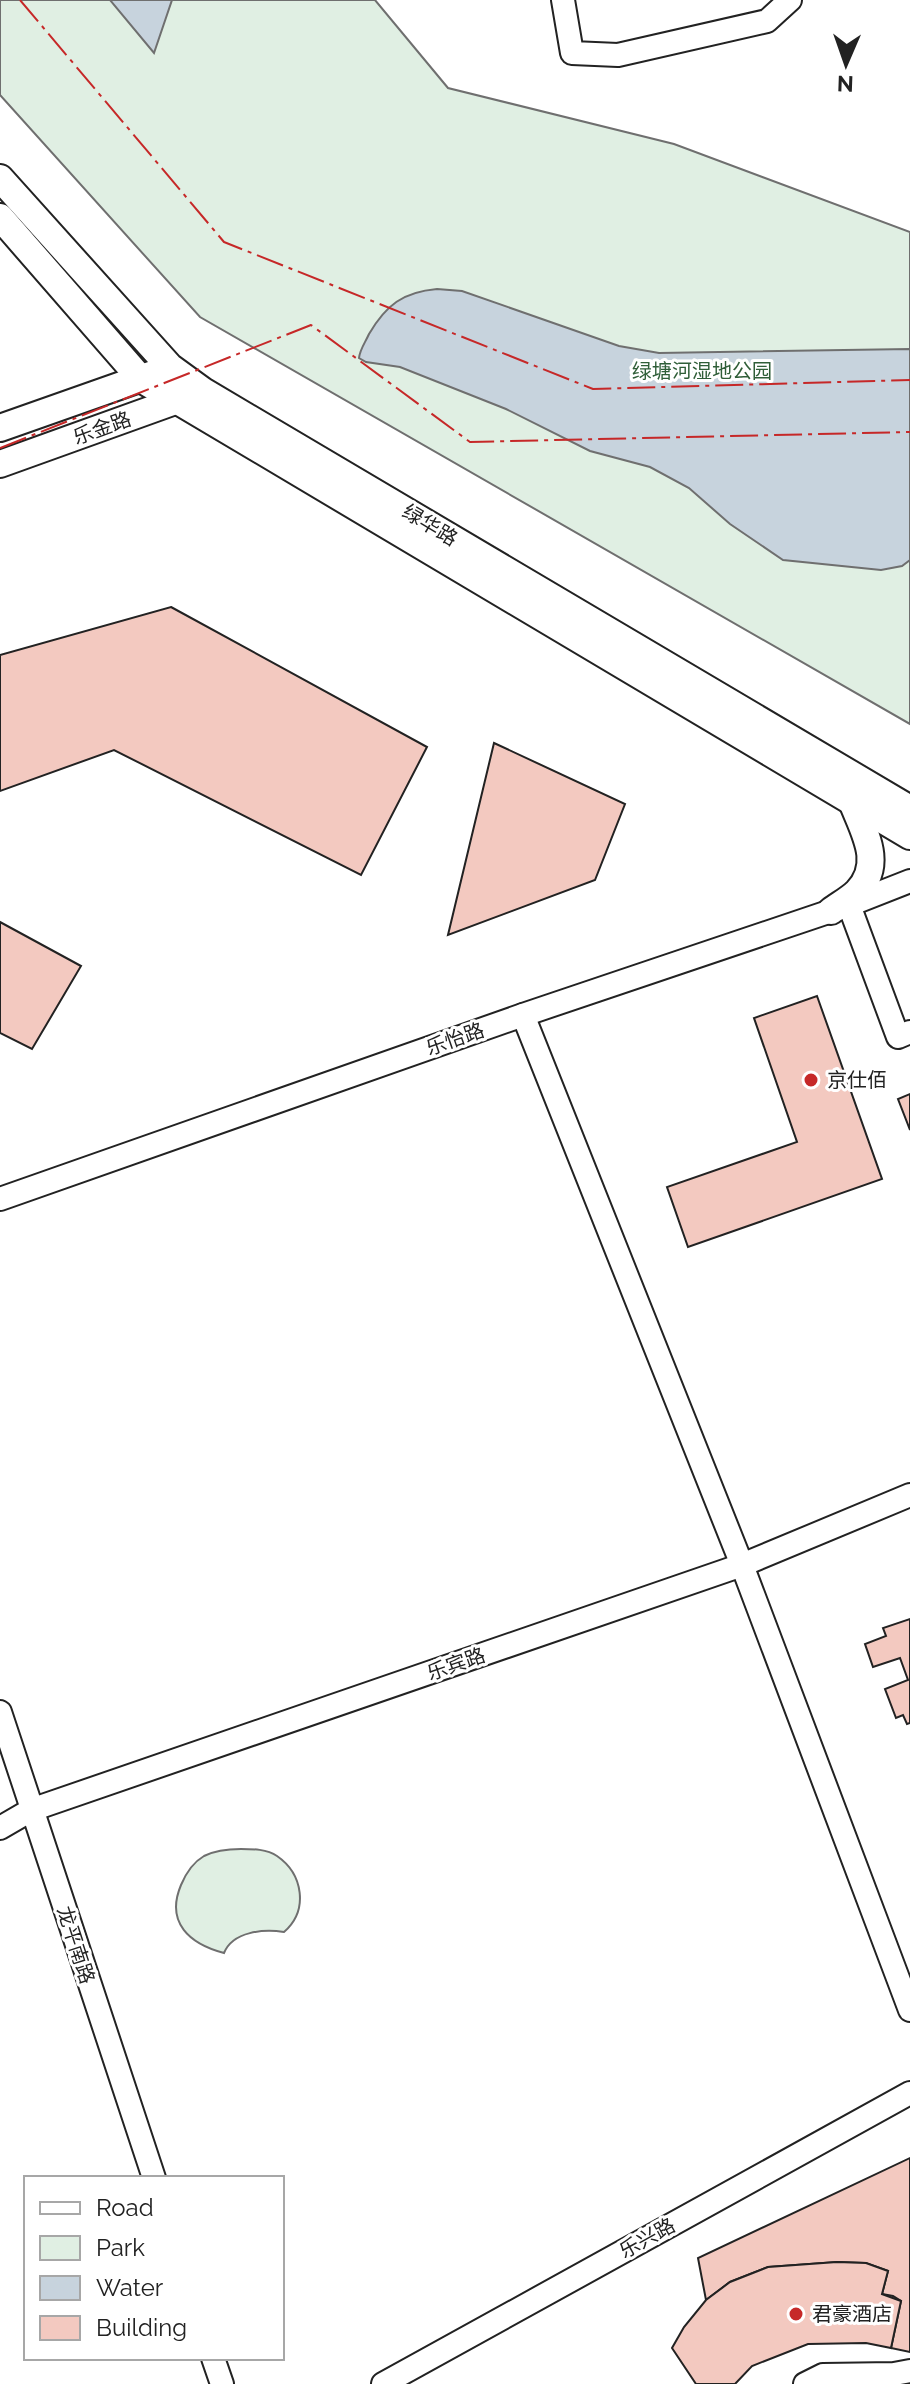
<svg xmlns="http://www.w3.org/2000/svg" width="910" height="2384" font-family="Raleway,'Noto Sans SC',sans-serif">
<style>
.green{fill:#e0efe3;stroke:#6f6f6f;stroke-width:2}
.water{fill:#c7d3dd;stroke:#6f6f6f;stroke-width:2}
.building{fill:#f3c9c0;stroke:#222;stroke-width:2}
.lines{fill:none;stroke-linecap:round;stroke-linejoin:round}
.minor-casing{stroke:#222;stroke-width:26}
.major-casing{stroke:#222;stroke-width:30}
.minor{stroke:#fff;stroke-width:22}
.major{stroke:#fff;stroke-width:26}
.power{stroke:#c62828;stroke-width:2;stroke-dasharray:28 6 4 6;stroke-linecap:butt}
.poi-dot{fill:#c62828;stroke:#fff;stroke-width:3}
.labels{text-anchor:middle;stroke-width:6;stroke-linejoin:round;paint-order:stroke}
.park-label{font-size:20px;fill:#2f5e38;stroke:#fff}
.street-label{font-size:20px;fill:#222;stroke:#fff}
.poi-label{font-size:20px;fill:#222;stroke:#fff;text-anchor:start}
</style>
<rect width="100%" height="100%" fill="#fff"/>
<!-- green -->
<g class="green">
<polygon points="0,0 375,0 448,88 674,144 910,232 910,724 200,317 0,95"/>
<path d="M241,1849C253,1849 267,1849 277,1856C303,1874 309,1910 284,1932C264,1929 233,1931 224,1953C190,1944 165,1923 181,1885C186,1873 192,1863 204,1856C216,1850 228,1849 241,1849Z"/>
</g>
<!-- water -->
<g class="water">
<polygon points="110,0 172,0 154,53"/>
<path d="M437,289L462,291L619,346L659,353L910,349V560L902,566L881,570L783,560L730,524L689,488L650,467L590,451L506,409L400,367L366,362L359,358C360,349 365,343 369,334C386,305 403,292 437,289Z"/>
</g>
<!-- building -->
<g class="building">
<polygon points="171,607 427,747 361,875 114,750 0,791 0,655"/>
<polygon points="494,743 625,804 595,880 448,935"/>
<polygon points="0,922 81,966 32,1049 0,1033"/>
<polygon points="817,996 882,1179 688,1247 667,1187 797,1142 754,1018"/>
<polygon points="910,1094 910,1130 898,1099"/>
<polygon points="910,1619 910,1723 907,1724 903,1715 896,1718 885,1689 908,1680 900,1658 873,1667 865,1644 886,1636 883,1628"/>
<polygon points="910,2158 910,2352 891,2348 901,2301 893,2296 882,2294 888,2271 866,2263 837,2262 768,2267 730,2282 706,2300 698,2258"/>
<polygon points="837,2262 866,2263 888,2271 882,2294 901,2301 891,2348 866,2343 808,2344 752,2366 735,2384 696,2384 672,2348 684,2327 706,2300 730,2282 768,2267"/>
</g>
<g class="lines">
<!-- minor casing -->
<g class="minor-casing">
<g id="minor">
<polyline points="563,0 572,53 618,55 767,21 790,0"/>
<polyline points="849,905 898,1037 910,1032"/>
<polyline points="523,1015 742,1565 910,2010"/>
<polyline points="0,1199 523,1015 849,905 910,881"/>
<polyline points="0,1712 154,2178"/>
<polyline points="0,1828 31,1810 742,1565 910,1495"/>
<polyline points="213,2358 222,2384"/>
<polyline points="383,2384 910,2093"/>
<polyline points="805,2384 823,2375 894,2374 910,2371"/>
</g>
</g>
<!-- major casing -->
<g class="major-casing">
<g id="major">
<polyline points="0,178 170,367 203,391 910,809"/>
<polyline points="0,217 141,379 910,836"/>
<polyline points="0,428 156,373"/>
<polyline points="0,464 189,396"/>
<path d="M831,911C839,905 850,899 857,892C885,863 863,831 851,799"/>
</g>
</g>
<!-- minor -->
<use href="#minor" class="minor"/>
<!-- major -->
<use href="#major" class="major"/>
<!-- power -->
<g class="power">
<polyline points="20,0 224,242 593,389 910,380"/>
<polyline points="0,448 311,325 470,442 910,432"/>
</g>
</g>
<!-- markers -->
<g class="poi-dot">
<circle cx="811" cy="1080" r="8"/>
<circle cx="796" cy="2314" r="8"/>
</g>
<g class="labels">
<!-- park labels -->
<g class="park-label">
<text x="702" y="378">绿塘河湿地公园</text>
</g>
<!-- street labels -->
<g class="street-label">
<text transform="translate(102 428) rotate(-20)" y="7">乐金路</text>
<text transform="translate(430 525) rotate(31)" y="7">绿华路</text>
<text transform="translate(455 1039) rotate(-19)" y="7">乐怡路</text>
<text transform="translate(456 1664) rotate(-19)" y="7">乐宾路</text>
<text transform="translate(76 1945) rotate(72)" y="7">龙平南路</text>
<text transform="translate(647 2238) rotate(-29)" y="7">乐兴路</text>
</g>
<!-- poi labels -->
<g class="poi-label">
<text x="827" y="1087">京仕佰</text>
<text x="812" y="2321">君豪酒店</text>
</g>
</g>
<!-- legend -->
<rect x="24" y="2176" width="260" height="184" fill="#ffffff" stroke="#a7a7a7" stroke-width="2"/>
<rect x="40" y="2202" width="40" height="12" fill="#ffffff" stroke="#a7a7a7" stroke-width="2"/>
<text x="96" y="2216" font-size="24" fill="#222222">Road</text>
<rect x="40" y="2236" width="40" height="24" fill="#e0efe3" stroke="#a7a7a7" stroke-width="2"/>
<text x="96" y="2256" font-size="24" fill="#222222">Park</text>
<rect x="40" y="2276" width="40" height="24" fill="#c7d3dd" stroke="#a7a7a7" stroke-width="2"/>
<text x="96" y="2296" font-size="24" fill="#222222">Water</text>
<rect x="40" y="2316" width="40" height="24" fill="#f3c9c0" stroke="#a7a7a7" stroke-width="2"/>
<text x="96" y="2336" font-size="24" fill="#222222">Building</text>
<!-- north arrow -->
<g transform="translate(846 64) rotate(182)" stroke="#ffffff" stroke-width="6" paint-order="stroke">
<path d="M0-6L14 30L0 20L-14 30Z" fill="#222222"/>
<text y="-12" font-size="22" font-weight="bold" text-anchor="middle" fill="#222222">N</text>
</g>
</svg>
